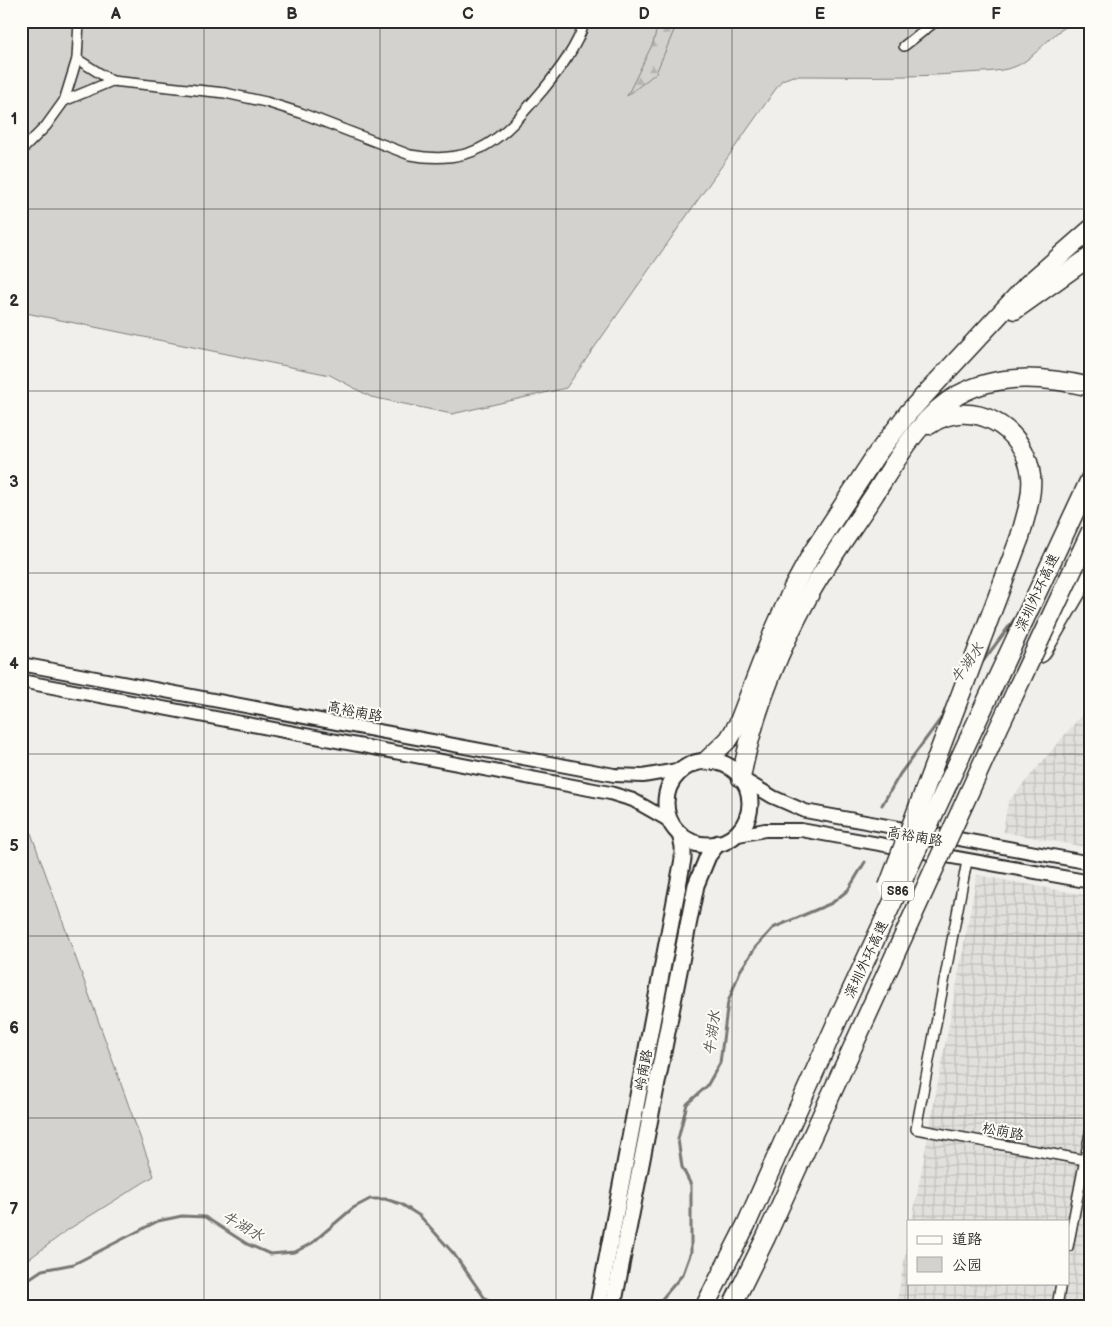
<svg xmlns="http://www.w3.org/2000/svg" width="1112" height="1327" font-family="'Balsamiq Sans','LXGW WenKai TC',sans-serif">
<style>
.industrial{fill:url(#industrial-grid)}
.green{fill:#d3d2cf;stroke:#7f7e7d}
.forest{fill:url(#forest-firs);stroke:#7f7e7d}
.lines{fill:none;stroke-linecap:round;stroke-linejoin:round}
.stream{stroke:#777775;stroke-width:3}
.street-casing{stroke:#2b2b2b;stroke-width:12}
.secondary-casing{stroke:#2b2b2b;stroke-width:16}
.primary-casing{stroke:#2b2b2b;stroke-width:19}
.highway-casing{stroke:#2b2b2b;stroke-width:21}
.street{stroke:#fdfcf7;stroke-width:9}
.secondary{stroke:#fdfcf7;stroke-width:12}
.primary{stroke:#fdfcf7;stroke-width:15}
.highway{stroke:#fdfcf7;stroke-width:18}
.highway-bridge-casing{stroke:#2b2b2b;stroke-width:21;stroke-linecap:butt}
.highway-bridge{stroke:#fdfcf7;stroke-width:18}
.grid{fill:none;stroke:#2b2b2b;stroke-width:1;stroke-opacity:0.55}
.labels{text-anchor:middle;stroke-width:4;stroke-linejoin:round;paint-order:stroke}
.shield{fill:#fdfcf7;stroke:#6a6a68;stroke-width:1}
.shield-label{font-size:12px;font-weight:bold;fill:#2b2b2b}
.street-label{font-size:14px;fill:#2b2b2b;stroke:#fdfcf7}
.water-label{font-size:15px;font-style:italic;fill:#575756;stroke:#fdfcf7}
.neatline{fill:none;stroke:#2b2b2b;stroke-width:2}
.grid-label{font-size:16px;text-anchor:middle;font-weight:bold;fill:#2b2b2b}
</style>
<defs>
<pattern id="industrial-grid" width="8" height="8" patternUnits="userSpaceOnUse" patternTransform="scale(1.25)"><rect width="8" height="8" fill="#e1e0dc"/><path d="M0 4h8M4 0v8" fill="none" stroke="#c1c0bd"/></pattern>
<pattern id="forest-firs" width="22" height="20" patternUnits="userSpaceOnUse" patternTransform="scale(1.25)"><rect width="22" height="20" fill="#d3d2cf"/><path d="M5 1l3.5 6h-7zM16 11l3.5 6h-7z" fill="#b5b4b2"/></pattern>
</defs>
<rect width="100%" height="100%" fill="#f0efeb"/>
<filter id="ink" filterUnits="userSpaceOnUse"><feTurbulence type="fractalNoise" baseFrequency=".02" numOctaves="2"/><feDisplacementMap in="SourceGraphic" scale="10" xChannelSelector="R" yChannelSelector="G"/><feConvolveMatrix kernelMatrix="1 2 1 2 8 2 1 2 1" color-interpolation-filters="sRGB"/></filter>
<g filter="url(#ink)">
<!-- industrial -->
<g class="industrial">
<polygon points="1091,704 1091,848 1003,832 1008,802"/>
<polygon points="977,875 1091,896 1091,1306 896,1306 908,1241 908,1283 1068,1283 1068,1221 912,1221"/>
</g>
<!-- green -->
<g class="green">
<path d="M21,21H1091V25C1057,15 1042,57 1014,67C999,72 981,72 965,73C908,78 851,76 793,76L782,80L566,388L452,414L371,397L330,375L21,312Z"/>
<polygon points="21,805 154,1176 69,1229 21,1265"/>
</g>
<!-- forest -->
<polygon class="forest" points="659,21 678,21 656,73 627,96 653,43"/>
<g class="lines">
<!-- stream -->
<g class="stream">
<polyline points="981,664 1019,613"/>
<polyline points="882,805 900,774 945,713"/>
<polyline points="21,1284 42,1270 74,1264 158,1221 182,1216 205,1217 247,1244 270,1254 295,1252 312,1243 353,1208 370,1199 385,1199 401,1204 420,1216 454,1254 484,1297 495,1306"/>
<polyline points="656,1306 683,1274 691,1252 691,1185 682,1167 678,1139 687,1104 707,1086 720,1063 728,1002 740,971 755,948 773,928 832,903 848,890 865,862"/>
</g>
<!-- street casing -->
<g class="street-casing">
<g id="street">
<polyline points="904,46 936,21"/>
<polyline points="77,59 112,81"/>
<path d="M64,101L112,81L225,93L266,102L301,113L410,155C478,167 503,137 543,90C560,69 577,47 585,21"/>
<polyline points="21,151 46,126 64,101 77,59 79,21"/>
<polyline points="967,861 916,1129 1085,1160"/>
<polyline points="1068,1247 1091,1128"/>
<polyline points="1057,1306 1061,1283"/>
</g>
</g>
<!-- secondary casing -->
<g class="secondary-casing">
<g id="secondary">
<polyline points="21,664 614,775 643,776 683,769"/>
<polyline points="21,681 610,793 633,800 670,821"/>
<polyline points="741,778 773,797 805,811 1091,863"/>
<polyline points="733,836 765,830 801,830 1091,882"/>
</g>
</g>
<!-- primary casing -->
<g class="primary-casing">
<g id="primary">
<circle cx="708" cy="803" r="42"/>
<polyline points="598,1306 683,859 683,846 680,834"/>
<polyline points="613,1306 696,885 708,856 718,843"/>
</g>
</g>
<!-- highway casing -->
<g class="highway-casing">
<g id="highway">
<polyline points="1015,310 1091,256"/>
<path d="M929,425C971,396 1026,427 1031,476C1033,496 1025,518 1020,537"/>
<polyline points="1041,653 1091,567"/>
<polyline points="706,761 729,739 738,724 773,633 793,588 812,553 876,455 908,413 1028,284 1091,229"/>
<path d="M741,778C753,714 777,654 808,597C827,562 852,529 874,495C896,461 921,415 958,395C999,372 1047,377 1091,387"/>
</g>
</g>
<!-- street -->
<use href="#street" class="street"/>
<!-- secondary -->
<use href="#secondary" class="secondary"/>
<!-- primary -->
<use href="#primary" class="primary"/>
<!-- highway -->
<use href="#highway" class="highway"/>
<!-- highway-bridge casing -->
<g class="highway-bridge-casing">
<g id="highway-bridge">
<polyline points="888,887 1020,537"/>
<polyline points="705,1306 746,1225 839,1017 1091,477"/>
<polyline points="732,1306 766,1237 999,727 1091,531"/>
</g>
</g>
<!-- highway-bridge -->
<use href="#highway-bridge" class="highway-bridge"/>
</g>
</g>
<!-- grid -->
<path class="grid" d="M204,21V1306M380,21V1306M556,21V1306M732,21V1306M908,21V1221M21,209H1091M21,391H1091M21,573H1091M21,754H1091M21,936H1091M21,1118H1091M908,1283V1306"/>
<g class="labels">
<!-- shield labels -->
<rect class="shield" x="882" y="881.5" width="32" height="19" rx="4"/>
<g class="shield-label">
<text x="898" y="895">S86</text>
</g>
<!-- street labels -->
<g class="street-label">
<text transform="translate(1037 592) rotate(-65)" y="5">深圳外环高速</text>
<text transform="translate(355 711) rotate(11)" y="5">高裕南路</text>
<text transform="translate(915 836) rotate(10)" y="5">高裕南路</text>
<text transform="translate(866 959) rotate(-65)" y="5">深圳外环高速</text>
<text transform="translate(643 1070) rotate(-79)" y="5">岭南路</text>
<text transform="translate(1003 1131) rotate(11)" y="5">松荫路</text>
</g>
<!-- water labels -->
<g class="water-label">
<text transform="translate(967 663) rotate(-54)" y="5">牛湖水</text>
<text transform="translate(712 1033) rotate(-82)" y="5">牛湖水</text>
<text transform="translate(243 1226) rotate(30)" y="5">牛湖水</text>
</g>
</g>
<!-- margin -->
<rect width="1112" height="1327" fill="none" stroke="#fdfcf7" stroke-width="55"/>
<!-- legend -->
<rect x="907" y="1220" width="162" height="65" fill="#fdfcf7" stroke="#a9a8a5"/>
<rect x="917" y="1236" width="25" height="8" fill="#fdfcf7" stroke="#a9a8a5"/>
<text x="952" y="1244" font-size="15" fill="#2b2b2b">道路</text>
<rect x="917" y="1257" width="25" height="15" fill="#d3d2cf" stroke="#a9a8a5"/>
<text x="952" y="1270" font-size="15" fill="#2b2b2b">公园</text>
<rect x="28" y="28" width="1056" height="1272" class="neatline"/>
<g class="grid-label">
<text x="116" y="19">A</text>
<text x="292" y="19">B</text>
<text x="468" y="19">C</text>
<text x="644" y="19">D</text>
<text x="820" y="19">E</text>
<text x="996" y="19">F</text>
<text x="14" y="124">1</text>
<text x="14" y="306">2</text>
<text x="14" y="487">3</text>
<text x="14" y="669">4</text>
<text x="14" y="851">5</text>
<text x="14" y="1033">6</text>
<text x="14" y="1214">7</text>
</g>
</svg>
